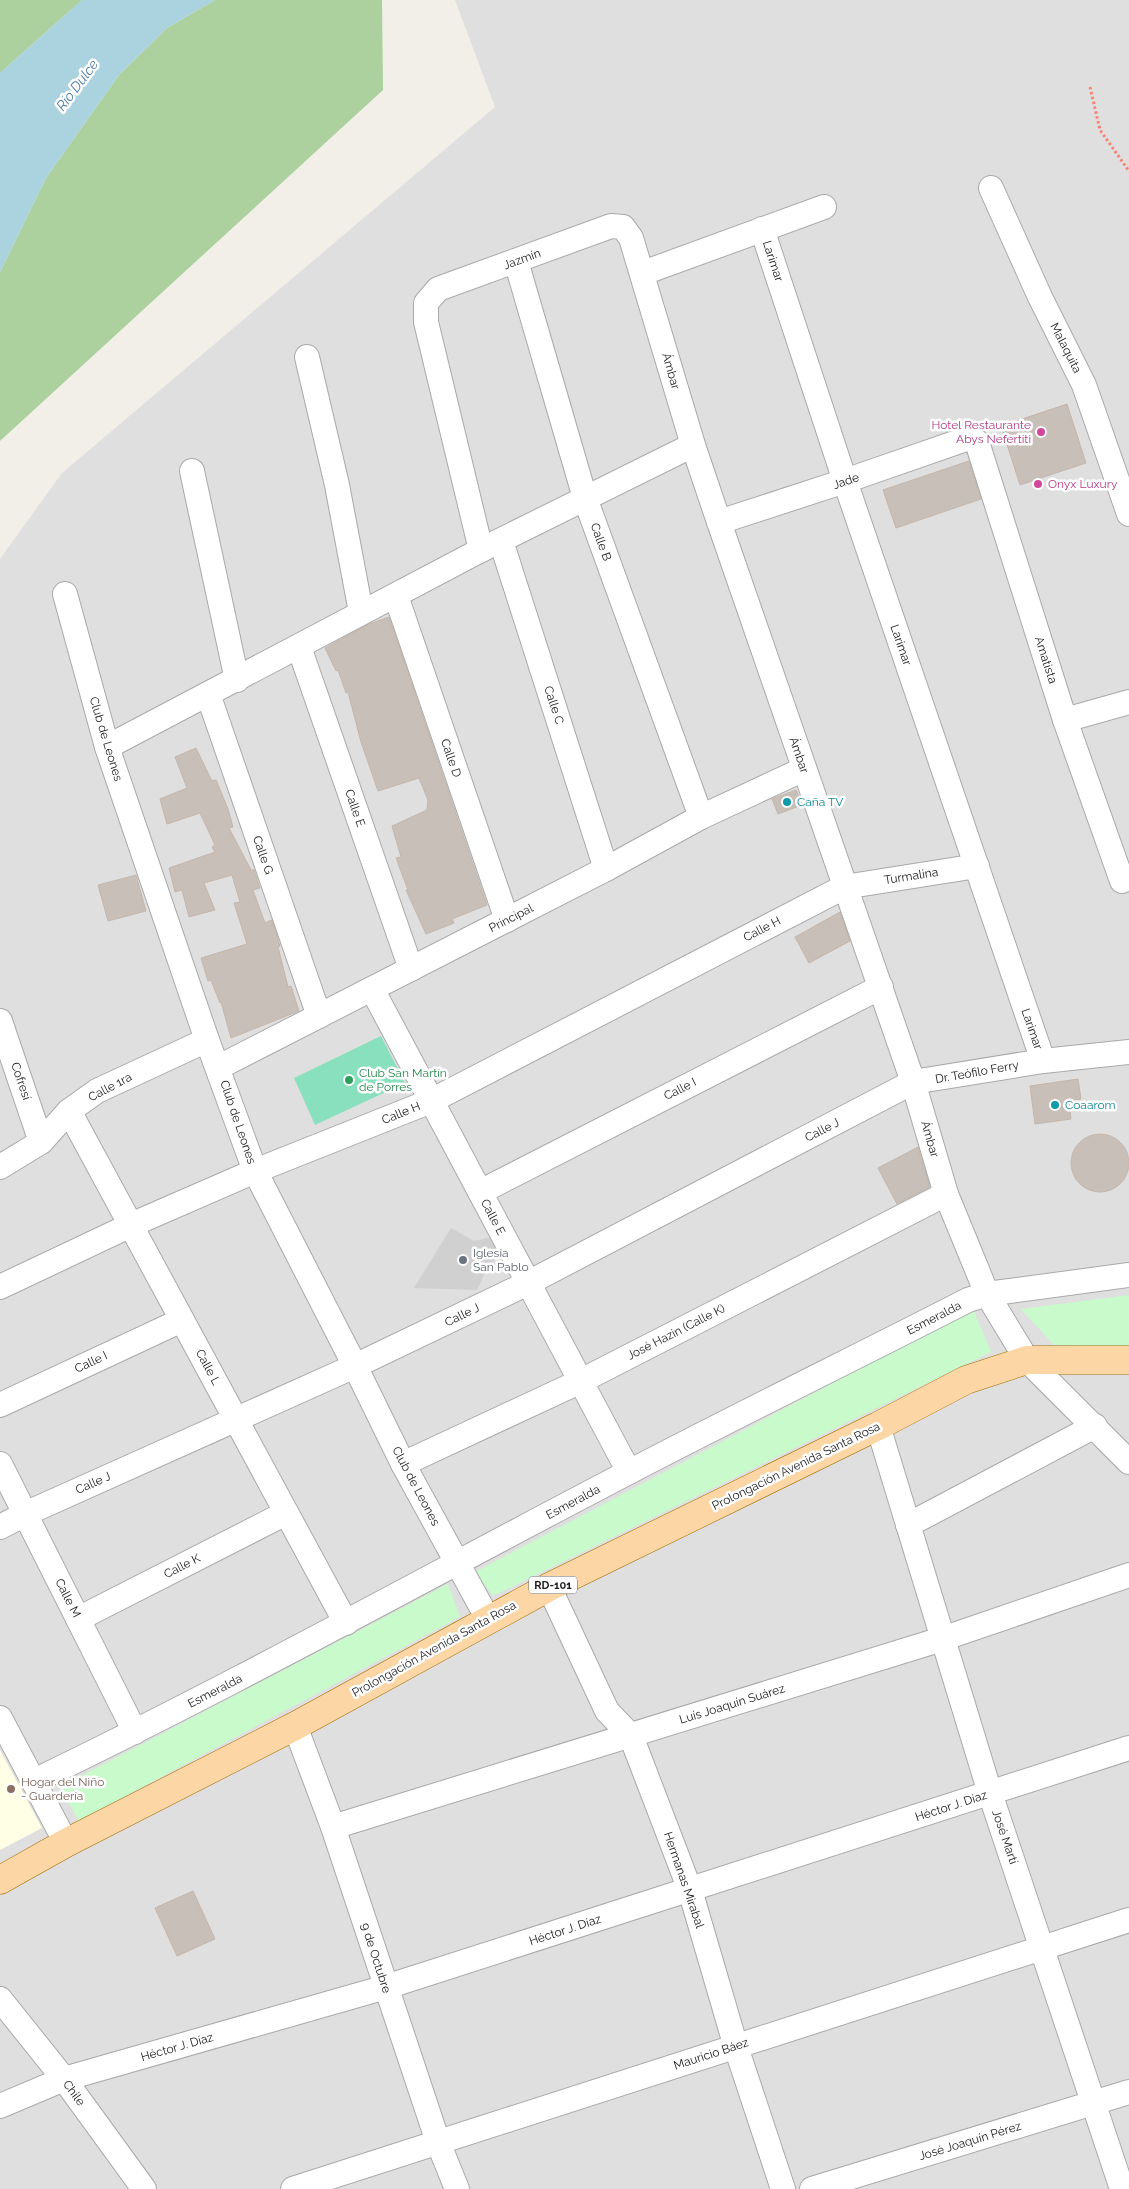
<svg xmlns="http://www.w3.org/2000/svg" width="1129" height="2189" font-family="Raleway,sans-serif">
<style>
.residential{fill:#e0dfdf}
.education{fill:#ffffe5}
.religious{fill:#d0d0d0}
.forest{fill:#add19e}
.park{fill:#c8facc}
.pitch{fill:#88e0be}
.water{fill:#aad3df}
.building{fill:#c7bfb8;stroke:#c4b6ab}
.lines{fill:none;stroke-linecap:round;stroke-linejoin:round}
.minor-casing{stroke:#a9a9a9;stroke-width:26}
.major-casing{stroke:#a06b00;stroke-width:29}
.path{stroke:#fa8072;stroke-width:3;stroke-dasharray:2.5 2.5;stroke-linecap:butt}
.minor{stroke:#fff;stroke-width:24}
.major{stroke:#fcd6a4;stroke-width:28}
.hotel-dot{fill:#d1479c;stroke:#fff;stroke-width:2}
.culture-dot{fill:#0f9aa8;stroke:#fff;stroke-width:2}
.leisure-dot{fill:#2e9e5b;stroke:#fff;stroke-width:2}
.worship-dot{fill:#6b7280;stroke:#fff;stroke-width:2}
.education-dot{fill:#8d6e63;stroke:#fff;stroke-width:2}
.labels{text-anchor:middle;stroke-width:5;stroke-linejoin:round;paint-order:stroke}
.shield{fill:#fff;stroke:#646464;stroke-width:1}
.shield-label{font-size:11px;font-weight:bold;fill:#222}
.street-label{font-size:12px;fill:#222;stroke:#fff}
.hotel-label{font-size:12px;fill:#b23c85;stroke:#fff;text-anchor:end}
.culture-label{font-size:12px;fill:#0d838f;stroke:#fff;text-anchor:start}
.leisure-label{font-size:12px;fill:#27864d;stroke:#fff;text-anchor:start}
.worship-label{font-size:12px;fill:#5b616d;stroke:#fff;text-anchor:start}
.education-label{font-size:12px;fill:#785e54;stroke:#fff;text-anchor:start}
.water-label{font-size:14px;font-style:italic;fill:#4a7aab;stroke:#fff}
</style>
<rect width="100%" height="100%" fill="#f2efe9"/>
<!-- residential -->
<polygon class="residential" points="455,0 1129,0 1129,2189 0,2189 0,559 62,473 495,107"/>
<!-- education -->
<polygon class="education" points="0,1750 42,1828 0,1850"/>
<!-- religious -->
<polygon class="religious" points="451,1228 474,1241 491,1237 500,1254 488,1266 477,1290 414,1288"/>
<!-- forest -->
<g class="forest">
<polygon points="0,0 82,0 0,73"/>
<polygon points="215,0 382,0 383,90 0,441 0,272 46,178 119,75 167,28"/>
</g>
<!-- park -->
<g class="park">
<polygon points="1129,1295 1129,1347 1054,1345 1021,1309"/>
<polygon points="973,1309 991,1352 493,1596 475,1572"/>
<polygon points="448,1584 460,1617 79,1821 60,1787"/>
</g>
<!-- pitch -->
<polygon class="pitch" points="381,1036 405,1083 315,1125 294,1078"/>
<!-- water -->
<polygon class="water" points="82,0 215,0 167,28 119,75 46,178 0,272 0,73"/>
<!-- building -->
<g class="building">
<polygon points="1067,404 1086,463 1020,485 1001,426"/>
<polygon points="969,461 981,499 896,528 883,490"/>
<polygon points="389,617 487,905 452,919 454,923 426,934 406,890 408,890 396,858 401,857 392,826 427,810 428,800 419,778 378,791 361,742 348,692 346,693 338,670 336,671 325,648 369,624"/>
<polygon points="196,748 212,781 216,780 228,809 233,827 229,828 251,870 254,870 260,888 253,890 265,923 272,920 280,946 278,947 288,987 291,986 299,1011 231,1038 221,1002 220,1003 211,980 208,981 201,958 247,944 234,903 240,902 232,875 204,883 215,910 189,917 182,890 175,892 169,868 215,852 212,847 215,845 200,813 167,824 160,799 187,788 175,757"/>
<polygon points="796,790 802,805 778,814 772,799"/>
<polygon points="136,875 146,911 108,921 98,885"/>
<polygon points="840,912 850,941 809,963 795,937"/>
<polygon points="1078,1079 1081,1099 1069,1101 1071,1119 1035,1124 1030,1086"/>
<circle cx="1100" cy="1163" r="29"/>
<polygon points="918,1147 930,1187 897,1204 878,1168"/>
<polygon points="193,1891 215,1939 177,1956 155,1908"/>
</g>
<g class="lines">
<!-- minor casing -->
<g class="minor-casing">
<g id="minor">
<polyline points="991,188 1040,297 1084,385 1129,514"/>
<polyline points="762,229 845,481 1043,1061"/>
<polyline points="516,261 585,498 701,817"/>
<polyline points="643,273 824,207"/>
<polyline points="307,357 337,485 361,612"/>
<polyline points="192,471 237,680"/>
<polyline points="719,522 845,481 969,438 977,442 1065,720 1122,881"/>
<polyline points="501,541 606,869"/>
<polyline points="481,550 426,322 426,303 438,289 611,226 623,227 631,238 693,445 719,522 913,1082 946,1194 987,1294 1027,1360 1129,1462"/>
<polyline points="65,594 107,747 207,1040 255,1171 355,1366 403,1464 488,1619"/>
<polyline points="396,596 507,920"/>
<polyline points="299,647 411,969"/>
<polyline points="208,694 319,1016"/>
<polyline points="1065,720 1129,702"/>
<polyline points="107,747 481,550 693,445"/>
<polyline points="372,989 629,1472"/>
<polyline points="0,1021 41,1142"/>
<polyline points="219,1067 606,869 701,817 804,769"/>
<polyline points="69,1111 346,1623"/>
<polyline points="0,1167 41,1142 69,1111 97,1091 207,1040"/>
<polyline points="480,1192 881,987"/>
<polyline points="0,1287 131,1225 255,1171 431,1101 844,887 977,866"/>
<polyline points="0,1405 182,1320"/>
<polyline points="878,1426 990,1793 1122,2189"/>
<polyline points="0,1464 135,1732"/>
<polyline points="403,1464 581,1381 946,1194"/>
<polyline points="908,1525 1095,1426"/>
<polyline points="0,1527 25,1514 355,1366 528,1283 913,1082 1043,1061 1129,1052"/>
<polyline points="549,1587 607,1711 631,1736 690,1890 736,2047 783,2189"/>
<polyline points="78,1619 286,1513"/>
<polyline points="0,1718 66,1843"/>
<polyline points="295,1726 333,1827 438,2142 457,2189"/>
<path d="M34,1781C236,1684 431,1575 629,1472C742,1413 855,1358 968,1300L987,1294L1129,1275"/>
<polyline points="333,1827 942,1639 1129,1575"/>
<polyline points="0,1999 64,2079 144,2189"/>
<polyline points="0,2106 64,2079 386,1987 1129,1748"/>
<polyline points="293,2189 1129,1920"/>
<polyline points="812,2189 1129,2092"/>
</g>
</g>
<!-- major casing -->
<g class="major-casing">
<polyline id="major" points="0,1880 66,1843 295,1726 549,1587 878,1426 966,1380 1027,1360 1129,1360"/>
</g>
<!-- path -->
<polyline class="path" points="1090,87 1100,130 1129,171"/>
<!-- minor -->
<use href="#minor" class="minor"/>
<!-- major -->
<use href="#major" class="major"/>
</g>
<!-- markers -->
<g class="hotel-dot">
<circle cx="1041" cy="432" r="5"/>
<circle cx="1038" cy="484" r="5"/>
</g>
<g class="culture-dot">
<circle cx="787" cy="802" r="5"/>
<circle cx="1055" cy="1105" r="5"/>
</g>
<circle class="leisure-dot" cx="349" cy="1080" r="5"/>
<circle class="worship-dot" cx="463" cy="1260" r="5"/>
<circle class="education-dot" cx="11" cy="1789" r="5"/>
<g class="labels">
<!-- shield labels -->
<rect class="shield" x="529" y="1576.5" width="48" height="17" rx="4"/>
<g class="shield-label">
<text x="553" y="1589">RD-101</text>
</g>
<!-- street labels -->
<g class="street-label">
<text transform="translate(522 259) rotate(-20)" y="4">Jazmín</text>
<text transform="translate(773 261) rotate(72)" y="4">Larimar</text>
<text transform="translate(1066 348) rotate(63)" y="4">Malaquita</text>
<text transform="translate(671 371) rotate(74)" y="4">Ámbar</text>
<text transform="translate(846 481) rotate(-19)" y="4">Jade</text>
<text transform="translate(601 542) rotate(70)" y="4">Calle B</text>
<text transform="translate(901 645) rotate(71)" y="4">Larimar</text>
<text transform="translate(1046 660) rotate(72)" y="4">Amatista</text>
<text transform="translate(554 705) rotate(72)" y="4">Calle C</text>
<text transform="translate(106 739) rotate(73)" y="4">Club de Leones</text>
<text transform="translate(799 755) rotate(71)" y="4">Ámbar</text>
<text transform="translate(451 758) rotate(71)" y="4">Calle D</text>
<text transform="translate(355 808) rotate(71)" y="4">Calle E</text>
<text transform="translate(263 855) rotate(71)" y="4">Calle G</text>
<text transform="translate(911 876) rotate(-9)" y="4">Turmalina</text>
<text transform="translate(511 918) rotate(-27)" y="4">Principal</text>
<text transform="translate(762 929) rotate(-27)" y="4">Calle H</text>
<text transform="translate(1032 1029) rotate(71)" y="4">Larimar</text>
<text transform="translate(977 1072) rotate(-10)" y="4">Dr. Teófilo Ferry</text>
<text transform="translate(21 1081) rotate(71)" y="4">Cofresí</text>
<text transform="translate(110 1087) rotate(-28)" y="4">Calle 1ra</text>
<text transform="translate(680 1089) rotate(-27)" y="4">Calle I</text>
<text transform="translate(401 1113) rotate(-22)" y="4">Calle H</text>
<text transform="translate(238 1122) rotate(71)" y="4">Club de Leones</text>
<text transform="translate(822 1130) rotate(-27)" y="4">Calle J</text>
<text transform="translate(930 1139) rotate(74)" y="4">Ámbar</text>
<text transform="translate(493 1217) rotate(62)" y="4">Calle E</text>
<text transform="translate(462 1315) rotate(-26)" y="4">Calle J</text>
<text transform="translate(934 1318) rotate(-27)" y="4">Esmeralda</text>
<text transform="translate(676 1332) rotate(-27)" y="4">José Hazin (Calle K)</text>
<text transform="translate(91 1362) rotate(-25)" y="4">Calle I</text>
<text transform="translate(208 1367) rotate(62)" y="4">Calle L</text>
<text transform="translate(796 1466) rotate(-26)" y="4">Prolongación Avenida Santa Rosa</text>
<text transform="translate(93 1483) rotate(-24)" y="4">Calle J</text>
<text transform="translate(416 1486) rotate(62)" y="4">Club de Leones</text>
<text transform="translate(573 1502) rotate(-28)" y="4">Esmeralda</text>
<text transform="translate(182 1566) rotate(-27)" y="4">Calle K</text>
<text transform="translate(68 1598) rotate(63)" y="4">Calle M</text>
<text transform="translate(434 1649) rotate(-29)" y="4">Prolongación Avenida Santa Rosa</text>
<text transform="translate(215 1691) rotate(-27)" y="4">Esmeralda</text>
<text transform="translate(732 1704) rotate(-17)" y="4">Luís Joaquín Suárez</text>
<text transform="translate(951 1806) rotate(-18)" y="4">Héctor J. Díaz</text>
<text transform="translate(1005 1837) rotate(71)" y="4">José Martí</text>
<text transform="translate(684 1880) rotate(71)" y="4">Hermanas Mirabal</text>
<text transform="translate(565 1930) rotate(-18)" y="4">Héctor J. Díaz</text>
<text transform="translate(376 1958) rotate(72)" y="4">9 de Octubre</text>
<text transform="translate(177 2047) rotate(-16)" y="4">Héctor J. Díaz</text>
<text transform="translate(711 2054) rotate(-18)" y="4">Mauricio Báez</text>
<text transform="translate(74 2093) rotate(54)" y="4">Chile</text>
<text transform="translate(970 2141) rotate(-17)" y="4">José Joaquín Pérez</text>
</g>
<!-- hotel labels -->
<g class="hotel-label">
<text x="1031" y="429">Hotel Restaurante<tspan x="1031" dy="14">Abys Nefertiti</tspan></text>
<text x="1048" y="488" text-anchor="start">Onyx Luxury</text>
</g>
<!-- culture labels -->
<g class="culture-label">
<text x="797" y="806">Caña TV</text>
<text x="1065" y="1109">Coaarom</text>
</g>
<!-- leisure labels -->
<g class="leisure-label">
<text x="359" y="1077">Club San Martín<tspan x="359" dy="14">de Porres</tspan></text>
</g>
<!-- worship labels -->
<g class="worship-label">
<text x="473" y="1257">Iglesia<tspan x="473" dy="14">San Pablo</tspan></text>
</g>
<!-- education labels -->
<g class="education-label">
<text x="21" y="1786">Hogar del Niño<tspan x="21" dy="14">- Guardería</tspan></text>
</g>
<!-- water labels -->
<g class="water-label">
<text transform="translate(77 85) rotate(-53)" y="5">Río Dulce</text>
</g>
</g>
</svg>
